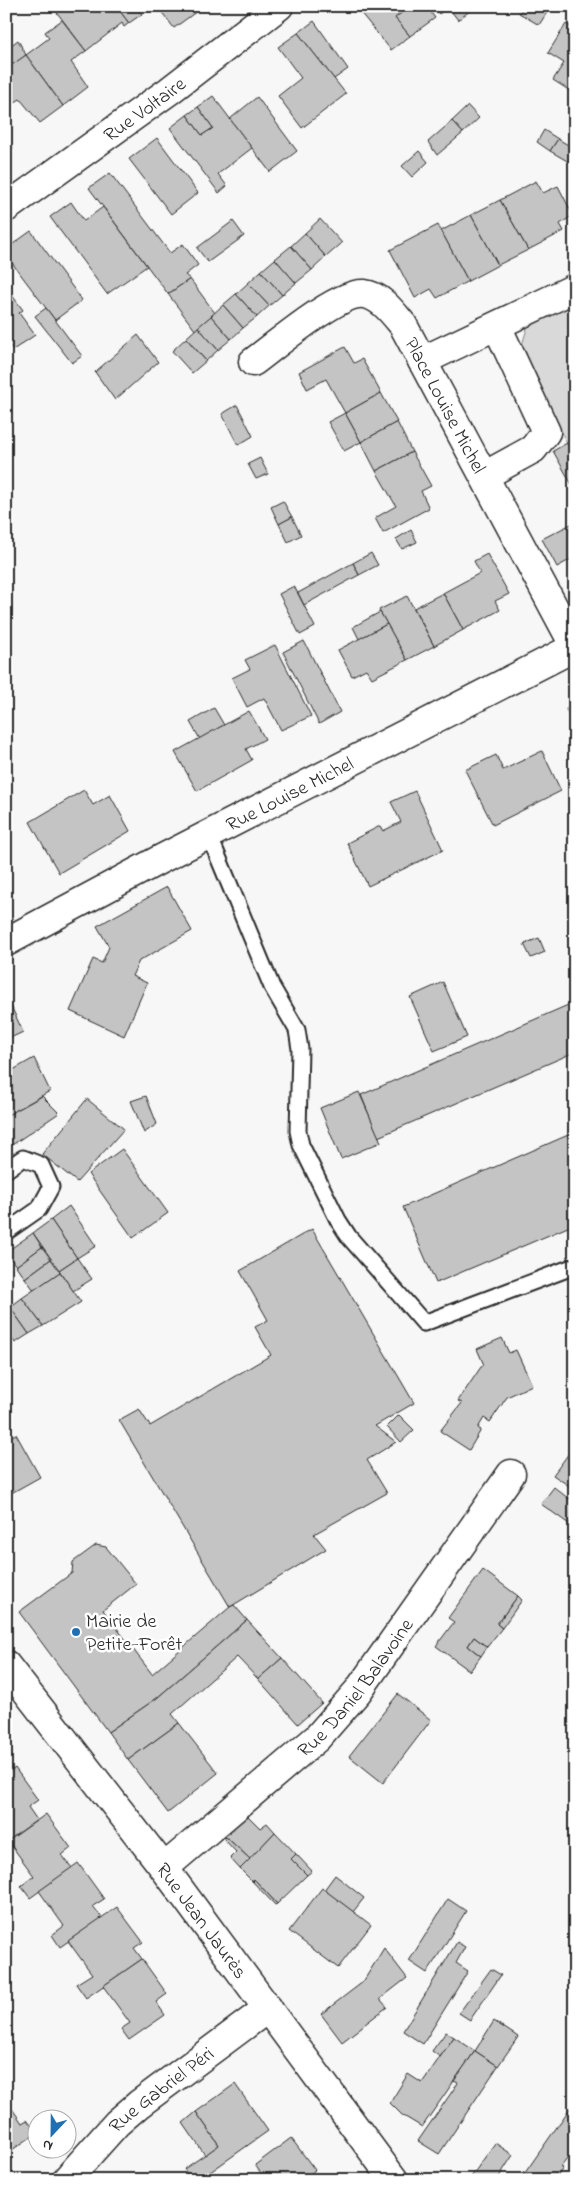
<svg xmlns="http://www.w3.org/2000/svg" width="581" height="2186" font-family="'Indie Flower',sans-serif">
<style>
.green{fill:#d9d9d9;stroke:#828282}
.building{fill:#c4c4c4;stroke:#2b2b2b}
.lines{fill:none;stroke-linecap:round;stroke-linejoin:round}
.lane-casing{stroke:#2b2b2b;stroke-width:19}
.street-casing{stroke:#2b2b2b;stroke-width:31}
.lane{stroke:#fff;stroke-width:15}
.street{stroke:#fff;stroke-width:28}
.poi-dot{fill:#1f6fb2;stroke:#fff;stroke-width:2}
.labels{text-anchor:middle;stroke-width:5;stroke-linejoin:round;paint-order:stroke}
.street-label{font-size:20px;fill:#2b2b2b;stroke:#fff}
.poi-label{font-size:20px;fill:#2b2b2b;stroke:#fff;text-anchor:start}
</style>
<rect width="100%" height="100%" fill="#f7f7f7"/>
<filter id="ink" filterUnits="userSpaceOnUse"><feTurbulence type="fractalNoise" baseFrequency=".02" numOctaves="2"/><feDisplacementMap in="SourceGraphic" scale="10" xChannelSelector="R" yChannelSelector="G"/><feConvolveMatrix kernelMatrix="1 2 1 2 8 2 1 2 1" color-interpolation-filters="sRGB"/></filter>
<g filter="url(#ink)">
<!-- green -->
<polygon class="green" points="575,300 575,439 567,443 520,352 528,325"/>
<!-- building -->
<g class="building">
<polygon points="52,6 116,6 129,23 124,27 122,23 86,51"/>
<polygon points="116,6 135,6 142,14 129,23"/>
<polygon points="157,6 204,6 174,28"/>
<polygon points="355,6 410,6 395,18 410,36 391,50"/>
<polygon points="410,6 426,6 435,18 410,36 395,18"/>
<polygon points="433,6 476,6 458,20 448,7 439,14"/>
<polygon points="524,6 551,6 539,25 519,13"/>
<polygon points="62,20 86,51 71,62 88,87 63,106 26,55 49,38 45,32"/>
<polygon points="314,21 348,69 334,79 298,33"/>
<polygon points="566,24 575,29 575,94 553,80 564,63 548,53"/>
<polygon points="298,33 346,94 302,128 278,96 301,78 278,47"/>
<polygon points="18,40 26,55 10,67 6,62 6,49"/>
<polygon points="26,55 63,106 40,123 20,99 6,108 6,69"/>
<polygon points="213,96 252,148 218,174 227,186 219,193 170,128 187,115 202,135 213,128 198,107"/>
<polygon points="257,97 297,151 270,172 230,119"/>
<polygon points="468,106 479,118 463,133 452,121"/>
<polygon points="198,107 213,128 202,135 187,115"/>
<polygon points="452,121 463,133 437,155 428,142"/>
<polygon points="544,130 558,139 550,151 537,142"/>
<polygon points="6,134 13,148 6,152"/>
<polygon points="157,138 198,193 171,214 129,159"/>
<polygon points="558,139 575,149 569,162 550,151"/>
<polygon points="419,151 428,162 412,177 402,166"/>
<polygon points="110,173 170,253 183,244 198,265 185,275 190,279 168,294 89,188"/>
<polygon points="536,181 543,193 558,186 573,215 560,224 564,231 528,250 500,200"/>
<polygon points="500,200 528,250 498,265 471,215"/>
<polygon points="71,202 84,221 103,207 147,266 107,294 50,217"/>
<polygon points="471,215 498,265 468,281 441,231"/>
<polygon points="320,219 342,243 326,257 305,233"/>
<polygon points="233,221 244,236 208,262 197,248"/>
<polygon points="438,225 468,281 437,298 431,289 415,298 390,250"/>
<polygon points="31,231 82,300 55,320 6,255 6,249"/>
<polygon points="305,233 326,257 312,270 291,246"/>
<polygon points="291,246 312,270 296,283 275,259"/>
<polygon points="275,259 296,283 282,295 261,271"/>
<polygon points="261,271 282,295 269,306 248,283"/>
<polygon points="190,279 215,313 195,330 168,294"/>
<polygon points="248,283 269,306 257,317 236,294"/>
<polygon points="6,287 23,310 19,313 35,335 13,350 6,341"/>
<polygon points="236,294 257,317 243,328 223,305"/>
<polygon points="223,305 243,328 231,339 211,316"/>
<polygon points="46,308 82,356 72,363 35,316"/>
<polygon points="211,316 231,339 218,350 198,327"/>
<polygon points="198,327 218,350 206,361 186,338"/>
<polygon points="138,335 158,362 115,400 95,372"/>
<polygon points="186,338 206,361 192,373 172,351"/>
<polygon points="345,347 354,363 362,359 381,393 345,413 326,379 307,389 299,372"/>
<polygon points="381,393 397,422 361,442 345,413"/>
<polygon points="237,405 253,436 238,445 222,414"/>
<polygon points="345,413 361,442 344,451 328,422"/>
<polygon points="397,422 412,452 376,471 361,442"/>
<polygon points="575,439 575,456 574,456 567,443"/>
<polygon points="567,443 575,457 575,490 553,451"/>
<polygon points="412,452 431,486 421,491 429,508 383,533 375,518 396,506 376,471"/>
<polygon points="260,458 268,474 256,479 248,464"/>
<polygon points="283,501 292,517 279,524 271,507"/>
<polygon points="292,517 301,535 288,542 279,524"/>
<polygon points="575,522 575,557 557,567 542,539"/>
<polygon points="411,530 417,542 402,549 396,539"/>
<polygon points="371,553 378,565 359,575 353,563"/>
<polygon points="487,554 509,594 495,601 500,610 463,630 443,593 480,573 474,561"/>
<polygon points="353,563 359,575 304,605 298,593"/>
<polygon points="294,586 315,627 300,635 279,594"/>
<polygon points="443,593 463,630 434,646 414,608"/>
<polygon points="407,596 434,646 407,660 379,610"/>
<polygon points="380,612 387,624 359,639 353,627"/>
<polygon points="387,624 407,660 372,678 366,669 352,676 338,650"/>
<polygon points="304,641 340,712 319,724 283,652"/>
<polygon points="275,645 311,716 281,730 264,698 247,707 232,678 250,669 245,660"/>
<polygon points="575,705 575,730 566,709"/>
<polygon points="214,708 224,725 200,739 190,722"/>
<polygon points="249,711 265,739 246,749 252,760 197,791 175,752"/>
<polygon points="542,751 561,791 493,825 465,770 496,755 503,770"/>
<polygon points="84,790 93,805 110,795 130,831 59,873 30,822"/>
<polygon points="415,791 443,850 368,886 347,843 380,826 383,831 401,822 391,802"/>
<polygon points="167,887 192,931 139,961 132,976 147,983 124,1036 70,1011 93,959 102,963 109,947 97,926"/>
<polygon points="539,938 545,952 531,958 524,944"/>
<polygon points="443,982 467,1037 434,1051 410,997"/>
<polygon points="6,995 23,1032 6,1040"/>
<polygon points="575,1002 575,1052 378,1137 361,1095"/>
<polygon points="34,1058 50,1091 6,1116 6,1074"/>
<polygon points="359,1092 381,1142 341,1159 320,1108"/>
<polygon points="42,1096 59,1113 6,1149 6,1116"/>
<polygon points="146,1096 157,1124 144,1133 131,1101"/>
<polygon points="87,1099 124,1129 77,1182 42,1154"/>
<polygon points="575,1132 575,1224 436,1283 403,1207"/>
<polygon points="122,1149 168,1213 133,1238 88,1174"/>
<polygon points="69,1206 96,1246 77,1258 51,1220"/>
<polygon points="51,1220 77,1258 59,1270 33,1233"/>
<polygon points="312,1229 414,1403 375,1426 396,1442 367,1460 387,1493 314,1534 326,1549 230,1607 119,1420 139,1409 150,1426 271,1355 255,1327 268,1320 240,1271"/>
<polygon points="33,1233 42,1247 16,1266 6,1252"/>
<polygon points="42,1247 51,1259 25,1278 16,1266"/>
<polygon points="77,1258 92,1279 73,1291 59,1270"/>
<polygon points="51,1259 60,1272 34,1290 25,1278"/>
<polygon points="60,1272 81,1302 43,1326 22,1298"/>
<polygon points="22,1298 43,1326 29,1334 10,1307"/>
<polygon points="10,1307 29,1334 15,1343 6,1330 6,1309"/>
<polygon points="502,1338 509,1353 516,1350 532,1385 507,1397 490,1422 484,1418 478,1428 481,1430 469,1450 440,1431 462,1403 458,1401 481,1367 484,1365 477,1349"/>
<polygon points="399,1415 414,1430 401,1442 387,1427"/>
<polygon points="16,1434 40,1477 6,1496 6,1453 10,1451 6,1445 6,1439"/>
<polygon points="575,1445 575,1490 553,1475"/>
<polygon points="554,1487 569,1499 575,1491 575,1517 569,1524 541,1504"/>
<polygon points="96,1545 106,1547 136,1584 103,1610 152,1674 230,1607 234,1605 247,1620 157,1698 108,1732 19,1612 72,1573 73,1562"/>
<polygon points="483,1570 518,1596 497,1624 502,1628 487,1647 474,1637 468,1646 481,1656 470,1671 436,1646 454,1622 448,1618"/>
<polygon points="518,1596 522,1600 502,1628 497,1624"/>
<polygon points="247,1620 282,1658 258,1679 237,1657 172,1714 179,1723 128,1760 108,1732 157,1698"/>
<polygon points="474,1637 487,1647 481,1656 468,1646"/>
<polygon points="282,1658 322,1703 298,1724 258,1679"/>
<polygon points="398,1694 431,1720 383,1783 349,1756"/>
<polygon points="179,1723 218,1773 168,1813 128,1760"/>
<polygon points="15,1768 38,1800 28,1807 37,1820 6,1842 6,1774"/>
<polygon points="46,1814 71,1848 62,1855 72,1868 30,1898 21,1886 34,1876 8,1841"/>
<polygon points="247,1815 260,1828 267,1823 275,1832 250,1859 226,1837 223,1838"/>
<polygon points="275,1832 296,1854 291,1859 307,1875 277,1904 254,1879 252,1881 240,1869"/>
<polygon points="226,1837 250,1859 240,1869 230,1858 236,1852 224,1839"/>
<polygon points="296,1854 312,1871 307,1875 291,1859"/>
<polygon points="78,1863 104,1899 93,1906 102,1918 60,1947 52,1935 64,1926 39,1891"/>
<polygon points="335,1875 364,1898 353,1912 324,1890"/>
<polygon points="254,1879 277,1904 275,1905 252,1881"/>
<polygon points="322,1888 371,1925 338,1968 289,1931"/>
<polygon points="448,1899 466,1911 427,1973 409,1961"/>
<polygon points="117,1907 143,1942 134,1948 142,1959 86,1998 76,1984 92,1974 68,1941"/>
<polygon points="457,1942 465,1947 456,1963 468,1971 423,2044 403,2031"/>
<polygon points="384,1948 407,1978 380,1999 387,2007 342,2042 321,2014 363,1982"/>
<polygon points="142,1959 167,1994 156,2002 165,2015 129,2040 121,2029 130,2023 103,1986"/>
<polygon points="491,1969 501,1975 470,2020 459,2013"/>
<polygon points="494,2021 518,2037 498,2066 475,2051"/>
<polygon points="446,2032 454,2037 440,2057 432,2051"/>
<polygon points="454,2037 475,2051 422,2127 402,2115 390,2103 408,2074 422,2083"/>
<polygon points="475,2051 498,2066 439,2154 418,2141 458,2083 454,2081"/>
<polygon points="235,2084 268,2131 199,2180 191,2180 184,2169 219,2145 196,2112"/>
<polygon points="6,2100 22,2123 27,2120 37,2133 6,2154"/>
<polygon points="575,2101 575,2148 561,2167 563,2168 555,2180 520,2180"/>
<polygon points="196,2112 219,2145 205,2155 183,2123"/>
<polygon points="291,2138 315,2170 306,2177 308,2180 266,2180 255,2165"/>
<polygon points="495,2143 513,2155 497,2180 469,2180"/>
</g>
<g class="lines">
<!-- lane casing -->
<g class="lane-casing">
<g id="lane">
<polyline points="209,835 272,987 297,1030 300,1049 298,1131 301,1145 338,1220 349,1237 424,1323 575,1266"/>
<polyline points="6,1170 23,1158 41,1165 51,1187 39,1209 6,1232"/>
</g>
</g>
<!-- street casing -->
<g class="street-casing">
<g id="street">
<path id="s1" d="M6,208L169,91L279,6"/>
<polyline points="422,361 575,288"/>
<polyline points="484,476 533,449 546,432 497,326"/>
<path id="s2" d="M6,942L159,860L575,647L403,325C393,313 381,296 364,294C339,291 275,346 253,362"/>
<path id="s3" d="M6,1665L164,1868L394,2180"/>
<path id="s4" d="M164,1868L317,1738L358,1691L511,1474"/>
<path id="s5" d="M66,2180L117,2123L139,2104L268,2008"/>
</g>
</g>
<!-- lane -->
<use href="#lane" class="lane"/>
<!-- street -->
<use href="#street" class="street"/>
</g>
</g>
<!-- markers -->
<circle class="poi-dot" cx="76" cy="1632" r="5"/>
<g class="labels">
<!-- street labels -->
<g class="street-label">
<text dy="7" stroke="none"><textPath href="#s1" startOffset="170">Rue Voltaire</textPath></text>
<text transform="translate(446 405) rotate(62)" y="7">Place Louise Michel</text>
<text dy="7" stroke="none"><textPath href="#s2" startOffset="320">Rue Louise Michel</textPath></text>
<text dy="7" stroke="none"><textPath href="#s4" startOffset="264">Rue Daniel Balavoine</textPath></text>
<text dy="7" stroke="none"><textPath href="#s3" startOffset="322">Rue Jean Jaurès</textPath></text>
<text dy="7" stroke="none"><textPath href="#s5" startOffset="132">Rue Gabriel Péri</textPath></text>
</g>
<!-- poi labels -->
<g class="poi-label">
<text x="86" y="1627">Mairie de<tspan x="86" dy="23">Petite-Forêt</tspan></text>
</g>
</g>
<!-- margin -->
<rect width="581" height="2186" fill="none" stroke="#fff" stroke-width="25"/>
<rect x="12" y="12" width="556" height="2161" fill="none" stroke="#2b2b2b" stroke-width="2" filter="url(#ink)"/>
<!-- north arrow -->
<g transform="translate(52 2134) rotate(202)"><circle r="24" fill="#ffffff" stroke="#aaaaaa"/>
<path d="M0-4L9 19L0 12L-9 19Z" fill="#1f6fb2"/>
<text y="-8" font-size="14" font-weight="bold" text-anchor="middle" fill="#2b2b2b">N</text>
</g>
</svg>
